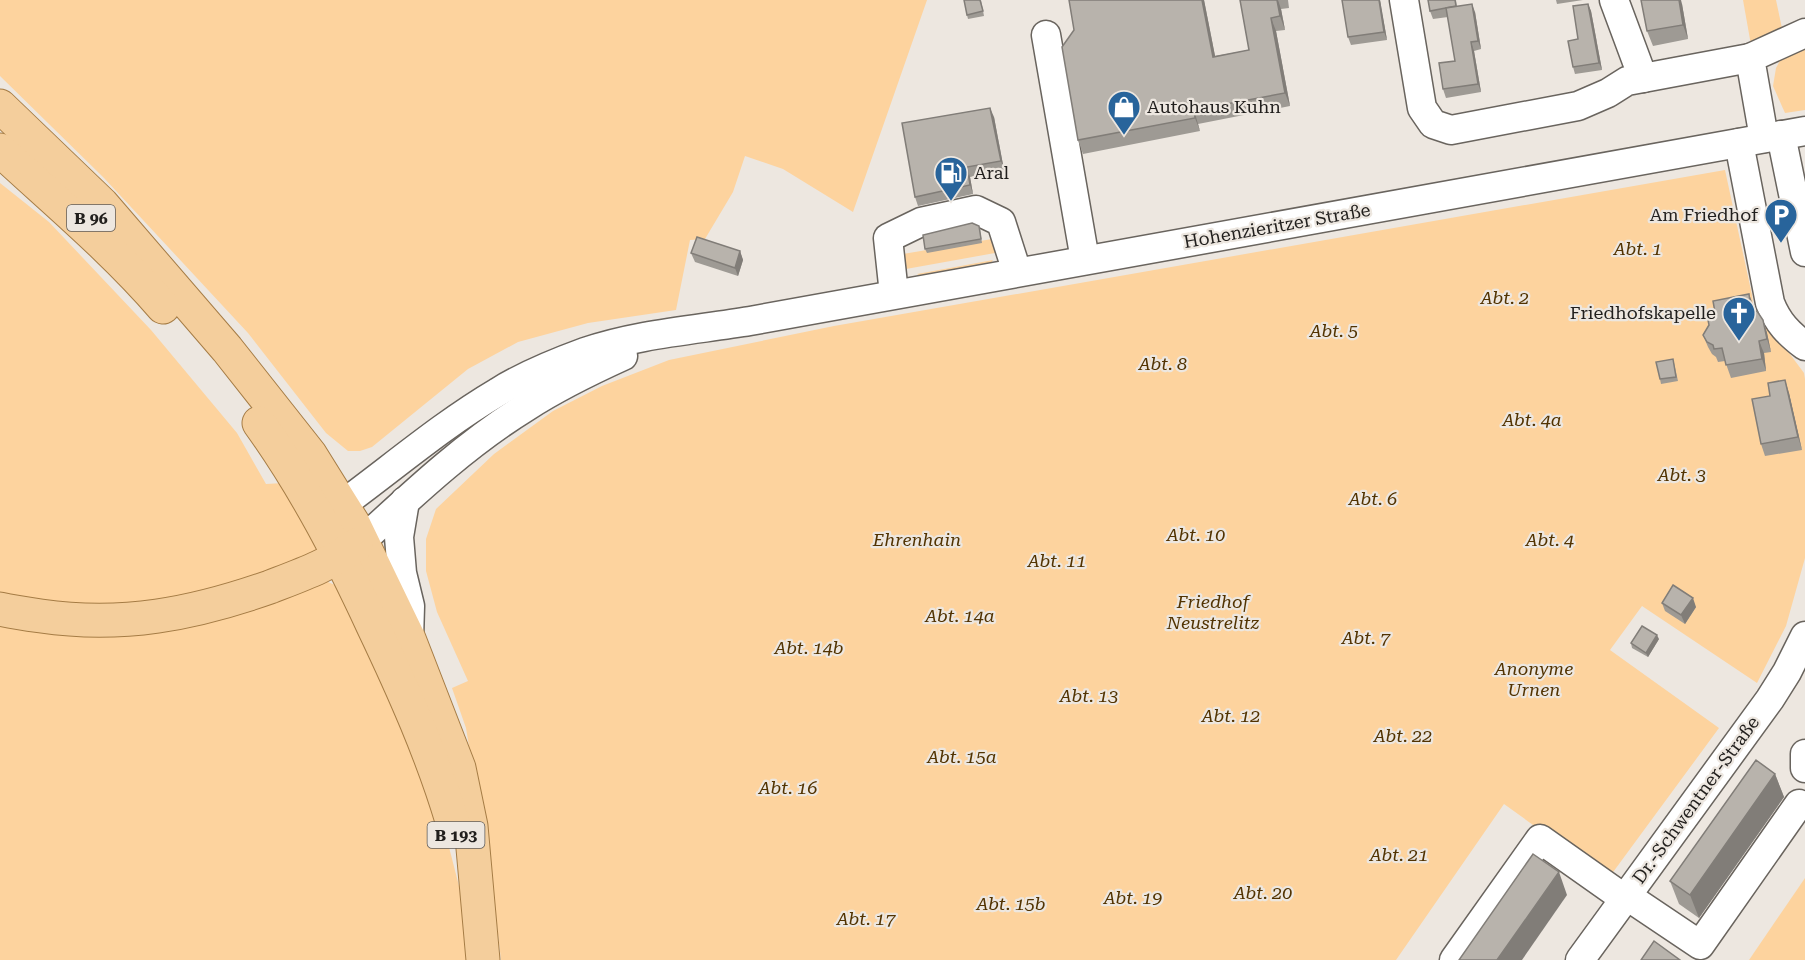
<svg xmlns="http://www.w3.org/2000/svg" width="1805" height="960" font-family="'Roboto Serif',serif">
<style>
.green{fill:#fdd39e}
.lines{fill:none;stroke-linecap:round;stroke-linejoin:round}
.minor-casing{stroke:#69645e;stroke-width:31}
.major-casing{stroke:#a57c45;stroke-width:35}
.minor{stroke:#fff;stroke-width:28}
.major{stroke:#f4ce9c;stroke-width:33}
.wall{fill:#9e9a94}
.shaded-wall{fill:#817d78}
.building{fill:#b8b3ac;stroke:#817d78;stroke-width:1.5}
.labels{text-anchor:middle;stroke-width:4.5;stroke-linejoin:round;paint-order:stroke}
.shield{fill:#ede7e0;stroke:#5e5b58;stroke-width:1.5}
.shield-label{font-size:16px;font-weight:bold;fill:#211f1d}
.poi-label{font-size:18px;fill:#211f1d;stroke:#ede7e0;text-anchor:start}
.street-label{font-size:18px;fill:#211f1d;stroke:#ede7e0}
.park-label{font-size:18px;font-style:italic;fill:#523301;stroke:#ede7e0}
</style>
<rect width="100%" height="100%" fill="#ede7e0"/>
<!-- green -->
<g class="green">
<polygon points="0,0 927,0 853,212 783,169 745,156 733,192 705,239 690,240 676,310 588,323 518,342 468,369 372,447 360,451 348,451 326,433 248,333 104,178 0,76"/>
<polygon points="1743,0 1776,0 1783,33 1751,45"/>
<polygon points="1805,45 1805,110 1785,113 1773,86 1776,68 1783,55"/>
<polygon points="1725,170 1752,295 1755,322 1766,322 1804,373 1805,379 1805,558 1786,626 1757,683 1642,606 1610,650 1719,728 1608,879 1504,804 1396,960 501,960 494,899 466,728 452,688 468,681 437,612 426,571 426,539 436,509 494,454 553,411 602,386 669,360 834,326"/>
<polygon points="0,183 49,222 151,330 237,433 266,484 283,483 321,547 304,564 123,613 0,600"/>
<polygon points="992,239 995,253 906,269 897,255"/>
<polygon points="993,260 989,266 922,277 917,274"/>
<polygon points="314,582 328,582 342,588 441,816 459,886 470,960 0,960 0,620"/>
<polygon points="1805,878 1805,960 1749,960"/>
</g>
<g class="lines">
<!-- minor casing -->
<g class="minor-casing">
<g id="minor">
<polyline points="1404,0 1422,108 1433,124 1451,130 1578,106 1608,93 1627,81 1643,78"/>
<polyline points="1614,0 1643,78 1750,58"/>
<polyline points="1046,35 1085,260"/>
<polyline points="1781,135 1805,252"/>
<polyline points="1764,138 1750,58 1805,33"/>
<path d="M1739,143L1770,303C1778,323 1788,333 1805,346"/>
<polyline points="894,294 888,238 921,222 976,210 1001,222 1017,272"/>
<polyline points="405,501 399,537 402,573 410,606 409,639"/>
<path d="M325,517C383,476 437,428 498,392C525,375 555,363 585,352C637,334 695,330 750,321L1805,131"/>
<path d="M363,540C414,493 466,444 526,407C557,387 590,371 623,356"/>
<polyline points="1805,754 1805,768"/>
<polyline points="1627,896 1700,945 1799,804"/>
<polyline points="1454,960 1540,839 1625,899"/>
<polyline points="1580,960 1770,699 1787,672 1805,636"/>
</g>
</g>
<!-- major casing -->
<g class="major-casing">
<g id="major">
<polyline points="0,106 102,204 227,349 310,454 353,523 409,639 459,768 471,826 483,960"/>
<path d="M0,150C55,201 114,250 163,307"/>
<path d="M259,423C305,487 340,555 373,626C403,689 432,754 452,821"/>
<path d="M0,609C13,612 27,614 41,616C122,628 193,614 270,587C301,575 330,565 356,545"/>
</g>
</g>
<!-- minor -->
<use href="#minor" class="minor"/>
<!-- major -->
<use href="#major" class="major"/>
</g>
<!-- wall -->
<g class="wall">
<polygon points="981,0 984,16 968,19 967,15"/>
<polygon points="1069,0 1204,0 1215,56 1249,50 1240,0 1288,0 1289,8 1281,9 1285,30 1276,31 1290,106 1198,124 1200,131 1083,154 1078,140 1074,30"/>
<polygon points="1380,0 1387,40 1351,45 1348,37"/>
<polygon points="1428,0 1456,0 1457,7 1475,12 1481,49 1474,51 1481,92 1446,98 1443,89 1455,61 1448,17 1433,19 1430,11"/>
<polygon points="1556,0 1583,0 1557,4"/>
<polygon points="1588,4 1591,11 1602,70 1575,74 1573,67 1578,39"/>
<polygon points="1682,4 1688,39 1653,46 1647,31"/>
<polygon points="994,117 1004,170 970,177 973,194 918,206 915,197"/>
<polygon points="980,230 982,243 927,253 925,249"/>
<polygon points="740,251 743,260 738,276 695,262 691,253"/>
<polygon points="1754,307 1754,312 1763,320 1767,333 1771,352 1764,353 1766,371 1731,378 1725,361 1718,362 1716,357 1712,354 1708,347 1703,335"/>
<polygon points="1674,363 1678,381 1661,384 1660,379"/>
<polygon points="1789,393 1802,450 1765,456 1761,444 1770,396"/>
<polygon points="1662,603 1696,607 1685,624 1665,611"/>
<polygon points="1659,639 1648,657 1632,648 1631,643"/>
<polygon points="1775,774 1784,797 1699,918 1679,904 1670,881"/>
</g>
<!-- shaded-wall -->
<g class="shaded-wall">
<polygon points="1202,0 1204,0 1218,71 1213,57"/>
<polygon points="1277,0 1278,0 1281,9 1285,30 1280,16"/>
<polygon points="1379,0 1380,0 1387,40 1384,32"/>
<polygon points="1679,0 1681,0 1682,4 1688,39 1683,25"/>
<polygon points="1472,4 1475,12 1481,49 1478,41"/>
<polygon points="1588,4 1591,11 1602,70 1599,63"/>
<polygon points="1271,18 1276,31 1290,106 1285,93"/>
<polygon points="1471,42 1474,51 1481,92 1478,84"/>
<polygon points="990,108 994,117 1004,170 1001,161"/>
<polygon points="1194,110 1200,131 1195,118"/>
<polygon points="967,167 970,177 973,194 970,185"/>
<polygon points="740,251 743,260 738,276 735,268"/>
<polygon points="1749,294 1754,307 1756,322 1751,310"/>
<polygon points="1763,320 1767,333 1771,352 1767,339"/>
<polygon points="1759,341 1764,353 1766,371 1762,359"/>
<polygon points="1785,380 1789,393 1802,450 1798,437"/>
<polygon points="1693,598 1696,607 1685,624 1681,615"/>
<polygon points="1657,635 1659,639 1648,657 1646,653"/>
<polygon points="1775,774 1784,797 1699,918 1690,895"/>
<polygon points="1559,872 1567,895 1522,960 1497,960"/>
</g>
<!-- building -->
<g class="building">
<polygon points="964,0 980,0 983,11 967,15"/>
<polygon points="1069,0 1202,0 1213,57 1249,50 1240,0 1277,0 1280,16 1271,18 1285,93 1194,110 1195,118 1078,140 1062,47 1074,30"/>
<polygon points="1342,0 1379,0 1384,32 1348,37"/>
<polygon points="1428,0 1455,0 1456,6 1430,11"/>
<polygon points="1641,0 1679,0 1683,25 1647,31"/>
<polygon points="1472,4 1478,41 1471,42 1478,84 1443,89 1439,63 1455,61 1446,8"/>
<polygon points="1588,4 1599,63 1573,67 1568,41 1578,39 1573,6"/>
<polygon points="990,108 1001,161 967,167 970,185 915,197 902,123"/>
<polygon points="972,223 979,226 981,239 925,249 923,235"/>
<polygon points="697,237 740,251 735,268 691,253"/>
<polygon points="1749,294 1751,310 1752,312 1757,311 1763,320 1767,339 1759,341 1762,359 1726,365 1722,348 1714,349 1713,345 1707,342 1703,335 1709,325 1708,320 1716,318 1713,301"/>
<polygon points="1673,359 1676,377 1660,379 1656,362"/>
<polygon points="1785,380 1798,437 1761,444 1752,399 1770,396 1768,383"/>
<polygon points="1673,585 1693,598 1681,615 1662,603"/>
<polygon points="1642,626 1657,635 1646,653 1631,643"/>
<polygon points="1756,760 1775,774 1690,895 1670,881"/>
<polygon points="1533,854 1559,872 1497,960 1459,960"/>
<polygon points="1654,941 1680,960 1641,960"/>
</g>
<!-- icons -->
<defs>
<g id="shop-pin" transform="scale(1.725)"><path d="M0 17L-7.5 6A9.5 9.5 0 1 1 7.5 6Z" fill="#28649b" stroke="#ede7e0"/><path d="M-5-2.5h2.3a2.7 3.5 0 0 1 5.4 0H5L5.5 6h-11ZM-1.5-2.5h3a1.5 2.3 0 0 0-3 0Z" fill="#fff"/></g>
<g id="fuel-pin" transform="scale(1.725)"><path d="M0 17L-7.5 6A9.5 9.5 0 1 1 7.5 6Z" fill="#28649b" stroke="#ede7e0"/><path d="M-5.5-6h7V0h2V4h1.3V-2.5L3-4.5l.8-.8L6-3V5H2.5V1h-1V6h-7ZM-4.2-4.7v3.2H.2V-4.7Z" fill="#fff"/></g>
<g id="parking-pin" transform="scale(1.725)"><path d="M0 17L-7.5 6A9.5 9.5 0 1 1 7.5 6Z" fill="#28649b" stroke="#ede7e0"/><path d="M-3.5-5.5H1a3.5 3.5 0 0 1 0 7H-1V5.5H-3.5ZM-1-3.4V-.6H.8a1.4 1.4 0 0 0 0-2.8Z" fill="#fff"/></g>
<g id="church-pin" transform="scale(1.725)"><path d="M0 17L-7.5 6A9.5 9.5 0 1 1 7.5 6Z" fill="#28649b" stroke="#ede7e0"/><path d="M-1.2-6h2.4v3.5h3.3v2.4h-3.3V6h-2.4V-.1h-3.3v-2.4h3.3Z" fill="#fff"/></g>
</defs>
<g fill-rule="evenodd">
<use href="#shop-pin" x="1124" y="107"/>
<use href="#fuel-pin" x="951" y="173"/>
<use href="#parking-pin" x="1781" y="215"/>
<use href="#church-pin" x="1739" y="313"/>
</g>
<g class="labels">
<!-- shield labels -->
<g class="shield">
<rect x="67" y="205" width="48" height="26" rx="4.5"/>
<rect x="427.5" y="822" width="57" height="26" rx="4.5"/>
</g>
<g class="shield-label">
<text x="91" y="224">B 96</text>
<text x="456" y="841">B 193</text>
</g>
<!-- poi labels -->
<g class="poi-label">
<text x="1147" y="113">Autohaus Kuhn</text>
<text x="974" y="179">Aral</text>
<text x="1758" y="221" text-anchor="end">Am Friedhof</text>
<text x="1716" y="319" text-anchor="end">Friedhofskapelle</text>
</g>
<!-- street labels -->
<g class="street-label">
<text transform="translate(1277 226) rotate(-10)" y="6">Hohenzieritzer Straße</text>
<text transform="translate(1696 800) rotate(-54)" y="6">Dr.-Schwentner-Straße</text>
</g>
<!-- park labels -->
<g class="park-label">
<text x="1638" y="255">Abt. 1</text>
<text x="1505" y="304">Abt. 2</text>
<text x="1334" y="337">Abt. 5</text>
<text x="1163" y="370">Abt. 8</text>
<text x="1532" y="426">Abt. 4a</text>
<text x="1682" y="481">Abt. 3</text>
<text x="1373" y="505">Abt. 6</text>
<text x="1196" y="541">Abt. 10</text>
<text x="917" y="546">Ehrenhain</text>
<text x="1550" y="546">Abt. 4</text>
<text x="1057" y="567">Abt. 11</text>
<text x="1213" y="608">Friedhof<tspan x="1213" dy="21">Neustrelitz</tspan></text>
<text x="960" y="622">Abt. 14a</text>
<text x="1366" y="644">Abt. 7</text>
<text x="809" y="654">Abt. 14b</text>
<text x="1534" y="675">Anonyme<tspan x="1534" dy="21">Urnen</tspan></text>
<text x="1089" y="702">Abt. 13</text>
<text x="1231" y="722">Abt. 12</text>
<text x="1403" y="742">Abt. 22</text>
<text x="962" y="763">Abt. 15a</text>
<text x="788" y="794">Abt. 16</text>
<text x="1399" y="861">Abt. 21</text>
<text x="1263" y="899">Abt. 20</text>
<text x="1133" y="904">Abt. 19</text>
<text x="1011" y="910">Abt. 15b</text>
<text x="866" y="925">Abt. 17</text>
</g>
</g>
</svg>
